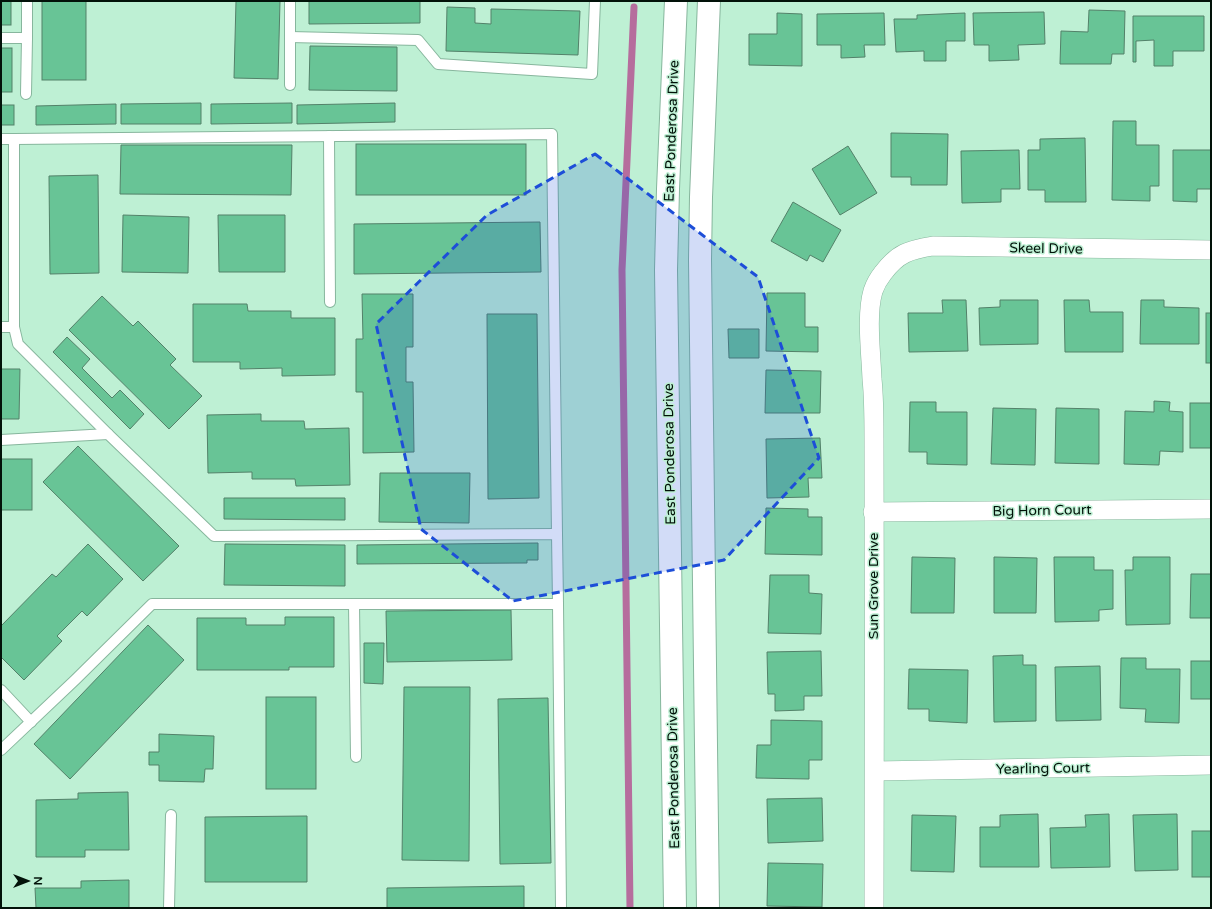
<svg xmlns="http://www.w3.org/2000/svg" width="1212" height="909" font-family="'Varela Round',sans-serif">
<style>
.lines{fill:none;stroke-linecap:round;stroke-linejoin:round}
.stream{stroke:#b66d9d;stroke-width:7}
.building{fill:#68c496;stroke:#538169}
.service-casing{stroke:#87b69d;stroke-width:12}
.minor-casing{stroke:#87b69d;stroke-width:20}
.secondary-casing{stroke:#87b69d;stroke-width:24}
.service{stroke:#fff;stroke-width:10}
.minor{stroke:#fff;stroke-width:19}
.secondary{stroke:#fff;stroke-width:22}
.marked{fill:#1d4ed8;fill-opacity:0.2;stroke:#1d4ed8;stroke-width:3;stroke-dasharray:8 5;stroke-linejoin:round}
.labels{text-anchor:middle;stroke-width:3;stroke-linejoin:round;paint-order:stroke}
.street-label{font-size:14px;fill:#021209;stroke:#bef0d4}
</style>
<rect width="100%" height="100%" fill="#bef0d4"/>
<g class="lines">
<!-- stream -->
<polyline class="stream" points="630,908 622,270 634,7"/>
</g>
<!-- building -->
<g class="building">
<rect x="1" y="1" width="10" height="24"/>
<rect x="42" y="1" width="44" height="79"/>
<polygon points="236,1 280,1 278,79 234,78"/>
<polygon points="309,1 420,1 420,23 309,24"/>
<polygon points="447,7 475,8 475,23 491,24 491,9 580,11 578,55 446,51"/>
<polygon points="1089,10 1125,11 1124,54 1112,54 1111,64 1060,64 1061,31 1088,32"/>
<polygon points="1044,12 1045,44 1018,45 1019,60 989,61 989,45 974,45 973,13"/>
<polygon points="777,13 802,14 802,66 749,65 749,34 777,34"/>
<polygon points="884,13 885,45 864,45 865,57 841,58 841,45 817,45 817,14"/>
<polygon points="965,13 965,41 946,41 946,61 924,61 924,51 896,52 894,19 917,19 917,15"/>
<polygon points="1133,16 1204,16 1204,51 1173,51 1173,66 1154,66 1154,40 1136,41 1136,62 1133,62"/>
<polygon points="310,46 397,47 397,91 309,90"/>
<rect x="1" y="48" width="11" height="44"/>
<polygon points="201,103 201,124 121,124 121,104"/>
<polygon points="292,103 292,123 211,124 211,104"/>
<polygon points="395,103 395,122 297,124 297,105"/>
<polygon points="116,104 116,124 36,125 36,106"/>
<rect x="1" y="105" width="13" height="20"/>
<polygon points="1113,121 1136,121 1136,145 1159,145 1159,186 1150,186 1150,201 1112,200"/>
<polygon points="891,133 948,134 947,185 911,185 911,177 891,177"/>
<polygon points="1085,138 1086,202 1045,202 1045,190 1028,190 1028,150 1040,150 1040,139"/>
<rect x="356" y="144" width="170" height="51"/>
<polygon points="121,145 292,145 291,195 120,194"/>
<polygon points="848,146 877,193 840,215 812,169"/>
<polygon points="1019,150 1020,189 1001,189 1001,202 962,203 961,151"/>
<polygon points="1173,150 1211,150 1211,189 1197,189 1197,202 1173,201"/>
<polygon points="98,175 99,273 50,274 49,176"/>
<polygon points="793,202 841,230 823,262 810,255 807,261 771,241"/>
<polygon points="123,215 189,217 188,273 122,272"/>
<polygon points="218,215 285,215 285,272 219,272"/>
<polygon points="540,222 541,272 354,274 354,224"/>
<polygon points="767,293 805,293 805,327 818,327 818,352 766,351"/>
<polygon points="362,294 413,294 413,347 406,347 406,382 413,382 414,452 363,453 363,392 356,392 356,339 363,339"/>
<polygon points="102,296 133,326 138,321 176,359 170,365 202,396 169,429 69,330"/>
<polygon points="942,300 966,300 968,351 909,352 908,313 943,313"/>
<polygon points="1000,300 1038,300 1038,344 980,345 979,308 1000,307"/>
<polygon points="1064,300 1089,300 1090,312 1123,312 1123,352 1065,352"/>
<polygon points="1141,300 1164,300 1164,307 1199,308 1199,344 1140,344"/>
<polygon points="193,304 247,304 248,311 291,311 291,318 335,318 335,375 282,376 282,368 240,369 240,362 193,362"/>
<rect x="1206" y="313" width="5" height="50"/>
<polygon points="487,314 537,314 539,498 488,499"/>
<polygon points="728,329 759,329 759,358 729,358"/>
<polygon points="67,337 90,359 82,368 112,398 120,390 144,414 130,429 53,352"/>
<polygon points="1,369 20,369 19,419 1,419"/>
<polygon points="766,370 821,371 820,413 765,413"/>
<polygon points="1154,401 1170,402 1169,411 1183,412 1183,452 1160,451 1159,465 1124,464 1125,411 1154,412"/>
<polygon points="910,402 936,402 936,412 967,412 967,465 927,464 927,452 909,452"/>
<rect x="1190" y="403" width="21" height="45"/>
<polygon points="993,408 1036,409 1035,465 991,464"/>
<polygon points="1056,408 1099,409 1099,464 1055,463"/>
<polygon points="261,414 261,421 304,421 305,429 349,428 350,485 296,486 295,479 252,479 252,472 208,473 207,415"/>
<polygon points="820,438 822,478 808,478 809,497 767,498 766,439"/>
<polygon points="78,446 179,546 143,581 43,482"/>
<rect x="1" y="459" width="31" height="51"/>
<polygon points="380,473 470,473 469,523 379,522"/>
<polygon points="224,498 345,498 345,520 224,519"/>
<polygon points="766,508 808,509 808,517 822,517 822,555 765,554"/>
<polygon points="538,543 538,560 527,560 527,563 357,564 357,545"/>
<polygon points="88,544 123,579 87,616 82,611 57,636 62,641 24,680 1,657 1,626 52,574 56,577"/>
<polygon points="225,544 345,545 345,586 224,585"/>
<polygon points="912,557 955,558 954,613 911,613"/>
<polygon points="994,557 1037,558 1036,613 994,613"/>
<polygon points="1054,557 1094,557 1094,570 1113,570 1113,609 1099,610 1099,621 1055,622"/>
<polygon points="1133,557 1170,557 1170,624 1126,625 1125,570 1133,570"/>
<polygon points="1191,574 1211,574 1211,618 1190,618"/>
<polygon points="770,575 809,575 809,593 822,594 821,634 768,633"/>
<polygon points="511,610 512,660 387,662 386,611"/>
<polygon points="285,617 334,617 334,667 289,667 289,670 197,670 197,618 246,618 246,625 285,625"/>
<polygon points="148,625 184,660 70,779 34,744"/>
<polygon points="364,643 384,643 383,684 364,683"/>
<polygon points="821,651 822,696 804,696 804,710 775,711 775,694 768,694 767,652"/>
<polygon points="1023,655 1023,665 1036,665 1036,721 994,722 993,656"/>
<polygon points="1121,658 1146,658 1146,669 1180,669 1179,723 1145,722 1146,709 1120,708"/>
<rect x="1191" y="661" width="20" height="38"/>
<polygon points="1100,666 1101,720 1056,721 1055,667"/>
<polygon points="909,669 968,670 967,723 929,721 929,709 908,709"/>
<polygon points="404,687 470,687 469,861 402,860"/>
<rect x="266" y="697" width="50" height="92"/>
<polygon points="548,698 551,863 500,864 498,699"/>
<polygon points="771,720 822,721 822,760 809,760 809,779 756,778 757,745 771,745"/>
<polygon points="159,734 214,736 213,769 205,769 204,782 159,781 159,765 149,765 149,752 159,752"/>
<polygon points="128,792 129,850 85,850 85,857 36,857 36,800 78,799 78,793"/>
<polygon points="822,798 823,841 768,843 767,799"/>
<polygon points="1038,814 1039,867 980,867 980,827 1000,827 1000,815"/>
<polygon points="1109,814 1110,867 1051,868 1050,828 1086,827 1085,815"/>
<polygon points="1177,814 1178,870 1135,871 1133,815"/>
<polygon points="912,815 956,816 954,872 911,871"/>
<polygon points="307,816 307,882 205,882 205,817"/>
<rect x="1192" y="831" width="19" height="46"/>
<polygon points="768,863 823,864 822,907 767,906"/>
<polygon points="129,880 129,908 36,908 35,888 81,888 81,881"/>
<polygon points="524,886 524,908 387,908 387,888"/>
</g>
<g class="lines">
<!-- service casing -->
<g class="service-casing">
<g id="service">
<polyline points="290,1 290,85"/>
<polyline points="290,37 418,40 438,64 592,74 595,1"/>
<polyline points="1,38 27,38 27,1"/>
<polyline points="26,94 27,38"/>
<polyline points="329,136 330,302"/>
<polyline points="1,139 14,139 14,327 18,344 108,434 214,536 557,534 558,604 152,604 75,680 1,750"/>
<polyline points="14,139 552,134 557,534"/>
<polyline points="1,327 14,327"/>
<polyline points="1,440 108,434"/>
<polyline points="354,604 356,757"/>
<polyline points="558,604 561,908"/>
<polyline points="1,690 31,722"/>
<polyline points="169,908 171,815"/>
</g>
</g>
<!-- minor casing -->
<g class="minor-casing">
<g id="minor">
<polyline points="873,512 1211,509"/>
<polyline points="875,771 1211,765"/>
<path d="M874,908C875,751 874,595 874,438C874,418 874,398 872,379C871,353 866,315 873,291C875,285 879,278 883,273C898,253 909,250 933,246L1211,250"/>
</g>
</g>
<!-- secondary casing -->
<g class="secondary-casing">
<g id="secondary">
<polyline points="675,908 666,270 668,189 676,1"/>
<polyline points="708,908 700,260 701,197 709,1"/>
</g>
</g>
<!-- service -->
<use href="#service" class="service"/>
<!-- minor -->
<use href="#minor" class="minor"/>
<!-- secondary -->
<use href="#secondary" class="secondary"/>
</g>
<!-- marked area -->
<path class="marked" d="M595,154L758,277L819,458L724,560L513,601L421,529L376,324L487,215Z"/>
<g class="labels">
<!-- street labels -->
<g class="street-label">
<text transform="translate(671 131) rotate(-88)" y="5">East Ponderosa Drive</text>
<text transform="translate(1046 248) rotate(1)" y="5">Skeel Drive</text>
<text transform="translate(669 454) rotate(-91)" y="5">East Ponderosa Drive</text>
<text transform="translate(1042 510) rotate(-1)" y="5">Big Horn Court</text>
<text transform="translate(873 586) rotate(-90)" y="5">Sun Grove Drive</text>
<text transform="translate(1043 768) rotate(-1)" y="5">Yearling Court</text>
<text transform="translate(673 778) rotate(-91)" y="5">East Ponderosa Drive</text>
</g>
</g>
<!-- border -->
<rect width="1212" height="909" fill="none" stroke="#021209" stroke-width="4"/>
<!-- north arrow -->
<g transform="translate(28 881) rotate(90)" stroke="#bef0d4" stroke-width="3" paint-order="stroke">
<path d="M0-3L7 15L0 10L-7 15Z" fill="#021209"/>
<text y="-6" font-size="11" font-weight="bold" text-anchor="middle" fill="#021209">N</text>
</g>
</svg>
